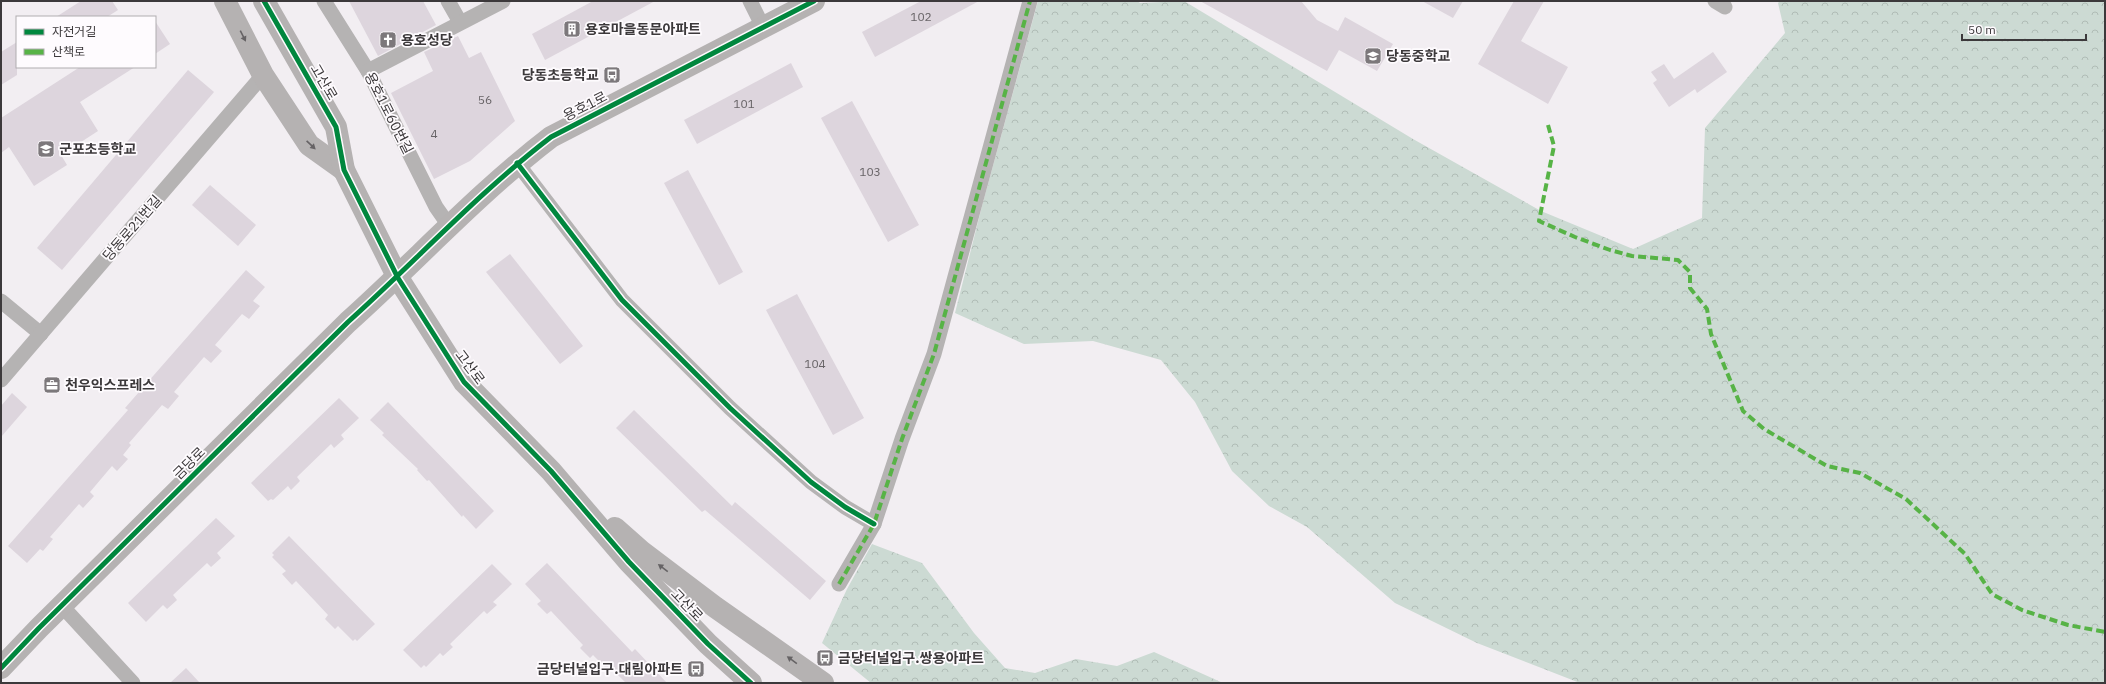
<svg xmlns="http://www.w3.org/2000/svg" width="2106" height="684" font-family="'IBM Plex Sans','Noto Sans KR',sans-serif">
<style>
.forest{fill:url(#forest-crowns)}
.building{fill:#ddd5dd}
.lines{fill:none;stroke-linecap:round;stroke-linejoin:round}
.street{stroke:#b5b3b3;stroke-width:15}
.secondary{stroke:#b5b2b2;stroke-width:22}
.quiet{stroke:#57b346;stroke-width:4;stroke-dasharray:8 4;stroke-linecap:butt}
.cycleway-casing{stroke:#fefbfe;stroke-width:8}
.cycleway{stroke:#00873e;stroke-width:5}
.oneway{fill:#666365}
.labels{text-anchor:middle;stroke-width:3.5;stroke-linejoin:round;paint-order:stroke}
.number-label{font-size:12px;fill:#686467}
.poi-label{font-size:14px;font-weight:bold;fill:#3c393b;stroke:#fefbfe;text-anchor:start}
.street-label{font-size:14px;fill:#3c393b;stroke:#fefbfe}
</style>
<defs>
<pattern id="forest-crowns" width="20" height="18" patternUnits="userSpaceOnUse"><rect width="20" height="18" fill="#ccdad3"/><path d="M2 6a3 3 0 1 1 6 0M12 15a3 3 0 1 1 6 0" fill="none" stroke="#b0bcb6"/></pattern>
</defs>
<rect width="100%" height="100%" fill="#f2eef2"/>
<!-- forest -->
<g class="forest">
<polygon points="1038,1 1137,1 1140,3 1184,1 1413,139 1541,211 1633,249 1702,218 1705,128 1785,33 1778,3 1780,1 2105,1 2105,683 1580,683 1477,643 1395,603 1307,527 1269,506 1232,471 1195,402 1161,360 1093,341 1024,344 955,313 982,206"/>
<polygon points="872,544 922,563 974,633 1005,668 1035,673 1076,659 1117,666 1154,652 1223,683 871,683 822,643 847,589"/>
</g>
<!-- building -->
<g class="building">
<polygon points="81,1 112,1 118,10 107,17 56,17"/>
<polygon points="349,1 423,1 436,25 378,56"/>
<polygon points="593,1 655,1 545,60 532,34"/>
<polygon points="921,1 979,1 875,57 862,32"/>
<polygon points="1200,1 1301,1 1317,20 1338,31 1345,17 1393,44 1377,71 1339,50 1327,71"/>
<polygon points="1422,1 1463,1 1453,18"/>
<polygon points="1514,1 1544,1 1521,41 1568,67 1548,104 1478,64"/>
<polygon points="155,21 170,44 155,54"/>
<polygon points="458,36 469,58 481,52 515,121 470,161 434,179 391,93 433,71 424,52"/>
<polygon points="17,42 17,75 1,85 1,52"/>
<polygon points="1713,52 1727,72 1697,93 1695,89 1669,107 1653,83 1657,80 1651,72 1664,64 1674,79"/>
<polygon points="791,63 803,87 697,144 684,120"/>
<polygon points="80,67 135,67 80,102 98,131 61,155 67,165 34,186 9,147 1,153 1,118"/>
<polygon points="188,70 214,92 62,270 37,248"/>
<polygon points="852,101 919,225 888,242 821,118"/>
<polygon points="688,170 743,272 719,285 664,183"/>
<polygon points="210,185 256,225 238,246 192,205"/>
<polygon points="510,254 583,346 560,364 486,272"/>
<polygon points="246,270 265,287 253,301 260,306 249,319 242,314 215,345 222,351 211,363 204,357 174,392 179,396 168,409 162,405 129,443 131,445 123,455 128,459 117,471 112,466 90,492 94,496 83,508 79,504 50,537 53,539 43,551 40,549 27,563 8,546 128,410 125,408"/>
<polygon points="797,294 864,418 833,435 766,310"/>
<polygon points="12,393 27,407 1,437 1,406"/>
<polygon points="339,398 359,418 341,435 344,439 334,448 331,444 297,477 300,481 291,490 288,486 273,500 271,499 268,501 251,483"/>
<polygon points="388,402 494,511 476,529 463,515 462,517 429,480 427,481 417,470 418,469 382,435 384,433 370,420"/>
<polygon points="634,410 732,506 735,502 826,581 810,600 705,510 702,512 616,428"/>
<polygon points="216,518 235,536 217,553 221,558 211,567 207,563 173,595 177,600 167,609 163,605 146,622 128,603"/>
<polygon points="289,536 375,624 357,641 355,639 353,641 338,626 335,629 325,619 328,615 315,601 296,581 292,585 282,574 286,571 272,557 274,555 272,553"/>
<polygon points="547,563 632,652 635,649 667,683 626,683 613,670 610,668 608,670 593,655 590,658 580,648 583,645 551,611 547,614 537,604 541,601 525,584"/>
<polygon points="492,564 512,584 493,602 497,605 487,614 484,611 450,644 453,647 443,656 440,653 426,667 424,665 421,668 403,650"/>
<polygon points="186,668 200,683 170,683"/>
</g>
<g class="lines">
<!-- street -->
<g class="street">
<polyline points="324,1 368,71 436,207 450,227"/>
<polyline points="448,1 460,22"/>
<polyline points="750,1 763,27"/>
<polyline points="1715,1 1725,7"/>
<polyline points="368,71 503,1"/>
<polyline points="517,163 622,300 730,408 811,482 845,507 874,524"/>
<polyline points="1,301 41,334"/>
<polyline points="1,380 263,75"/>
<polyline points="839,584 874,524 902,439 934,354 1030,1"/>
<polyline points="62,606 133,683"/>
</g>
<!-- secondary -->
<g class="secondary">
<polyline points="225,1 263,75 309,145 344,170"/>
<polyline points="264,1 336,127 344,170 398,278 464,382 551,471 629,562 708,644 751,683"/>
<polyline points="615,528 641,551 715,607 823,683"/>
<path d="M1,668L39,628L348,322C416,261 478,193 551,137L814,1"/>
</g>
<!-- quiet -->
<g class="quiet">
<polyline points="1548,125 1554,146 1539,221 1575,237 1610,250 1632,256 1678,260 1690,272 1690,288 1707,309 1711,334 1743,411 1764,429 1827,466 1860,473 1906,499 1965,554 1992,594 2022,610 2068,625 2105,632"/>
<polyline points="839,584 874,524 902,439 934,354 1030,1"/>
</g>
<!-- cycleway casing -->
<g class="cycleway-casing">
<g id="cycleway">
<polyline points="264,1 336,127 344,170 398,278 464,382 551,471 629,562 708,644 751,683"/>
<polyline points="517,163 622,300 730,408 811,482 845,507 874,524"/>
<path d="M1,668L39,628L348,322C416,261 478,193 551,137L814,1"/>
</g>
</g>
<!-- cycleway -->
<use href="#cycleway" class="cycleway"/>
</g>
<!-- one-way arrows -->
<defs><path id="oneway-solid" d="M-6-.8H1V-3.2L6.5 0L1 3.2V.8H-6Z"/></defs>
<g class="oneway">
<use href="#oneway-solid" transform="translate(243 36) rotate(63)"/>
<use href="#oneway-solid" transform="translate(311 145) rotate(43)"/>
<use href="#oneway-solid" transform="translate(663 568) rotate(-143)"/>
<use href="#oneway-solid" transform="translate(792 660) rotate(-144)"/>
</g>
<!-- icons -->
<defs>
<g id="building-square" transform="scale(0.9)"><rect x="-9" y="-9" width="18" height="18" rx="4" fill="#7c787b" stroke="#fefbfe"/><path d="M-4-6H4V6H1V3H-1V6H-4ZM-2.5-4.3h1.7v1.8h-1.7ZM.8-4.3h1.7v1.8H.8ZM-2.5-1h1.7V.8h-1.7ZM.8-1h1.7V.8H.8Z" fill="#fff"/></g>
<g id="church-square" transform="scale(0.9)"><rect x="-9" y="-9" width="18" height="18" rx="4" fill="#7c787b" stroke="#fefbfe"/><path d="M-1.2-6h2.4v3.5h3.3v2.4h-3.3V6h-2.4V-.1h-3.3v-2.4h3.3Z" fill="#fff"/></g>
<g id="school-square" transform="scale(0.9)"><rect x="-9" y="-9" width="18" height="18" rx="4" fill="#7c787b" stroke="#fefbfe"/><path d="M0-5L7-2L0 1L-7-2ZM-4 1L0 2.5L4 1V4Q0 6-4 4Z" fill="#fff"/></g>
<g id="bus-square" transform="scale(0.9)"><rect x="-9" y="-9" width="18" height="18" rx="4" fill="#7c787b" stroke="#fefbfe"/><path d="M-5-6H5V4H4V6H2V4H-2V6H-4V4H-5ZM-3.5-4V0h7V-4ZM-3.5 1.2v1.5H-2V1.2ZM2 1.2v1.5H3.5V1.2Z" fill="#fff"/></g>
<g id="office-square" transform="scale(0.9)"><rect x="-9" y="-9" width="18" height="18" rx="4" fill="#7c787b" stroke="#fefbfe"/><path d="M-6-3h4V-5.5h4V-3h4V5H-6ZM-1-4.5V-3h2v-1.5ZM-6 0V1H6V0Z" fill="#fff"/></g>
</defs>
<g fill-rule="evenodd">
<use href="#building-square" x="572" y="29"/>
<use href="#church-square" x="388" y="40"/>
<use href="#school-square" x="1373" y="56"/>
<use href="#bus-square" x="612" y="75"/>
<use href="#school-square" x="46" y="149"/>
<use href="#office-square" x="52" y="385"/>
<use href="#bus-square" x="825" y="658"/>
<use href="#bus-square" x="696" y="669"/>
</g>
<g class="labels">
<!-- number labels -->
<g class="number-label">
<text x="921" y="21">102</text>
<text x="485" y="104">56</text>
<text x="744" y="108">101</text>
<text x="434" y="138">4</text>
<text x="870" y="176">103</text>
<text x="815" y="368">104</text>
</g>
<!-- poi labels -->
<g class="poi-label">
<text x="585" y="34">용호마을동문아파트</text>
<text x="401" y="45">용호성당</text>
<text x="1386" y="61">당동중학교</text>
<text x="599" y="80" text-anchor="end">당동초등학교</text>
<text x="59" y="154">군포초등학교</text>
<text x="65" y="390">천우익스프레스</text>
<text x="838" y="663">금당터널입구.쌍용아파트</text>
<text x="683" y="674" text-anchor="end">금당터널입구.대림아파트</text>
</g>
<!-- street labels -->
<g class="street-label">
<text transform="translate(324 82) rotate(60)" y="5">고산로</text>
<text transform="translate(585 106) rotate(-27)" y="5">용호1로</text>
<text transform="translate(389 113) rotate(63)" y="5">용호1로60번길</text>
<text transform="translate(132 228) rotate(-49)" y="5">당동로21번길</text>
<text transform="translate(470 367) rotate(53)" y="5">고산로</text>
<text transform="translate(189 463) rotate(-45)" y="5">금당로</text>
<text transform="translate(687 605) rotate(46)" y="5">고산로</text>
</g>
</g>
<!-- border -->
<rect width="2106" height="684" fill="none" stroke="#3c393b" stroke-width="4"/>
<!-- legend -->
<rect x="16" y="16" width="140" height="52" fill="#fefbfe" stroke="#b0adb0"/>
<rect x="24" y="29" width="20" height="6" fill="#00873e" stroke="#b0adb0"/>
<text x="52" y="36" font-size="12" fill="#3c393b">자전거길</text>
<rect x="24" y="49" width="20" height="6" fill="#57b346" stroke="#b0adb0"/>
<text x="52" y="56" font-size="12" fill="#3c393b">산책로</text>
<!-- scale -->
<path d="M1962 34v6h124v-6" fill="none" stroke="#3c393b" stroke-width="2"/>
<text x="1968" y="34" font-size="12" fill="#3c393b" stroke="#fefbfe" stroke-width="3" paint-order="stroke">50 m</text>
</svg>
